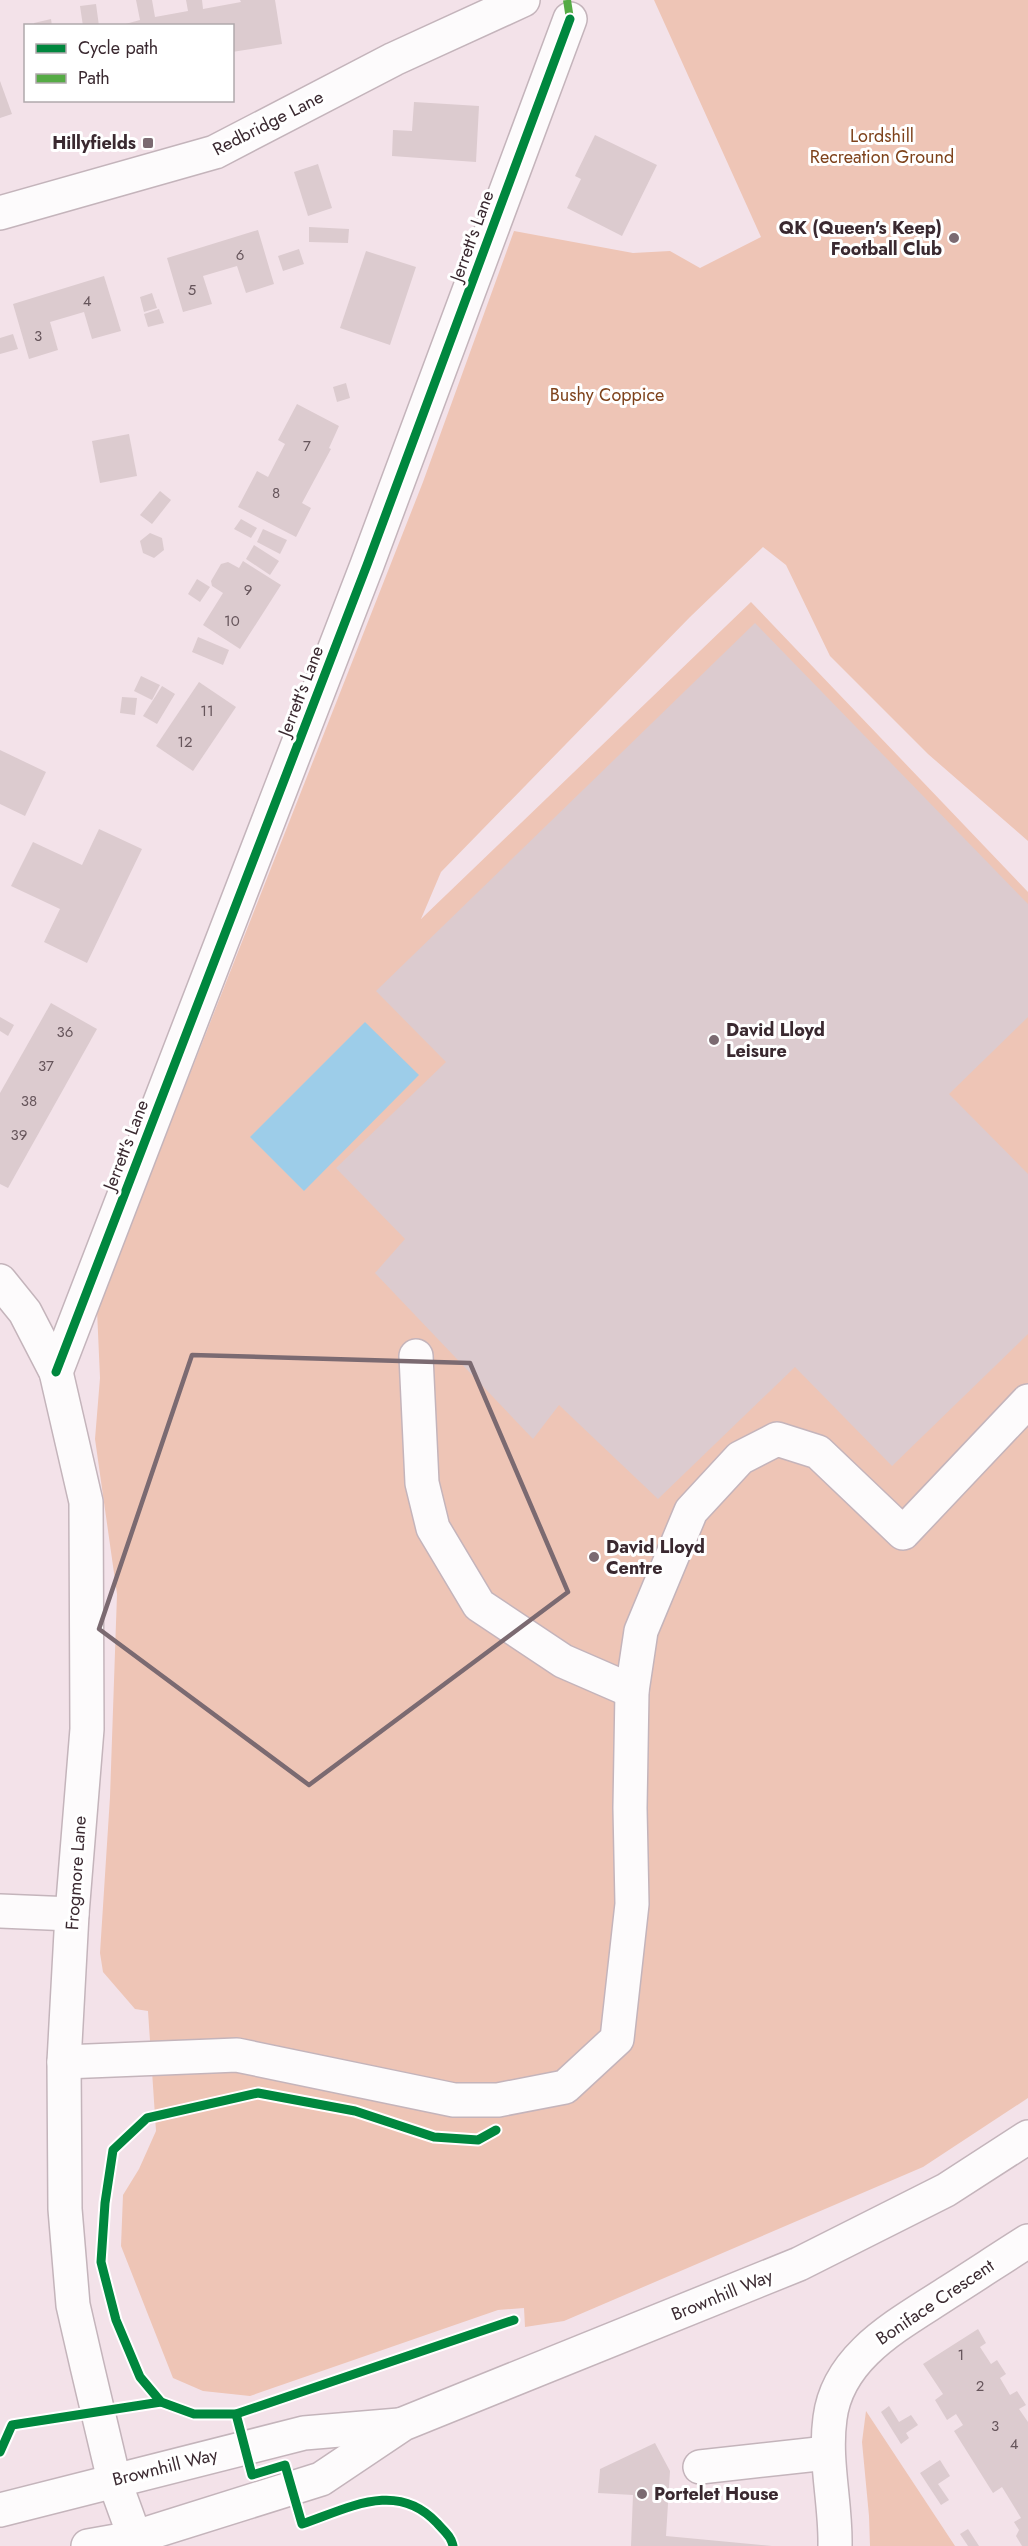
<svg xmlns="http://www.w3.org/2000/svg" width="1028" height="2546" font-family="Jost,sans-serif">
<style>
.green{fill:#eec5b6}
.water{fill:#9dcde9}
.building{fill:#dccbcf}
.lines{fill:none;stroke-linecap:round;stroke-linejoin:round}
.minor-casing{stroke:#c4b4bb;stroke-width:36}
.minor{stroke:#fdfbfc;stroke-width:33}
.quiet{stroke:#55ab45;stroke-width:8;stroke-dasharray:15 8;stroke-linecap:butt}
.cycleway-casing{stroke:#fff;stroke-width:13}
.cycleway{stroke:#00873e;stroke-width:9}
.marked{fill:none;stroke:#7b6a71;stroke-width:4.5;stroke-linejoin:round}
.poi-dot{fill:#7b6a71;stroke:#fff;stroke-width:2}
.labels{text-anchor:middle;stroke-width:6;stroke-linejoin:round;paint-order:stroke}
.number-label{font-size:15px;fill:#66555b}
.street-label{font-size:18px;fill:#3a2930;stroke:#fff}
.park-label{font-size:18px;fill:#7e421b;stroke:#fff}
.poi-label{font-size:18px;font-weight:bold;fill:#3a2930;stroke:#fff;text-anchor:start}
</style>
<rect width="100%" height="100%" fill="#f3e2e9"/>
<!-- green -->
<g class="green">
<polygon points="654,0 1028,0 1028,841 928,754 830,656 786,565 763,547 690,617 441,872 421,919 751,602 1028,892 1028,2098 923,2167 564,2321 525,2327 524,2308 498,2310 250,2396 203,2391 173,2378 121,2246 123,2195 139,2169 156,2131 148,2011 135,2009 103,1972 100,1953 110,1797 117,1594 95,1439 100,1378 97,1310 423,482 514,231 633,253 670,251 700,268 761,237"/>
<polygon points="866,2411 955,2546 870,2546 869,2516 862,2442"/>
</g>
<!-- water -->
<polygon class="water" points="365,1022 419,1075 304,1191 250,1137"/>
<!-- building -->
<g class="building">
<polygon points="136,0 152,0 155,17 188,11 186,0 202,0 203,9 241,2 240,0 275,0 282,44 232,52 232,26 118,26 140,20"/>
<polygon points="96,4 99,26 83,26 80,6"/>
<polygon points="51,19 52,26 35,26 34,23"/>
<polygon points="0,81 12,114 0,118"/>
<polygon points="414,102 479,106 476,162 392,156 393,130 412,131"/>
<polygon points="595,135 657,165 622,236 567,208 581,179 575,176"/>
<polygon points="318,164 332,208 308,216 294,172"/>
<polygon points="309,227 349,229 348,243 309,242"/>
<polygon points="258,230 274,284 246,293 237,266 203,276 212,304 183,312 167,258"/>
<polygon points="299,249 304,264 283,271 278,256"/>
<polygon points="366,251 416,267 390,345 340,328"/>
<polygon points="104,276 121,331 92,339 84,312 50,322 58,350 29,359 13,304"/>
<polygon points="152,293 157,308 144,312 140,297"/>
<polygon points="159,309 164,323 148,327 144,314"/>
<polygon points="13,334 18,349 0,354 0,338"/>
<polygon points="346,383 350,398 337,402 333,387"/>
<polygon points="297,404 339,426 329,448 331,449 302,503 311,508 296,537 238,507 257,471 268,477 285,444 278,440"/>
<polygon points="129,434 137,476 100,483 92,441"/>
<polygon points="160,491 171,500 152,524 140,515"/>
<polygon points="241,519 257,528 251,538 234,529"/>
<polygon points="263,529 287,540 280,554 257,542"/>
<polygon points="150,533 162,538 164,550 154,558 143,553 140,541"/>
<polygon points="254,545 279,561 270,575 246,559"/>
<polygon points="243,561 281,585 240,649 203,625 223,593 212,586 211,581 221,564 228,562 239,568"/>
<polygon points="197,579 210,587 200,602 188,594"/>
<polygon points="755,623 1028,904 1028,1017 949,1094 1028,1174 1028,1334 892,1466 795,1367 658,1499 559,1405 533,1439 375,1273 405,1239 336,1168 446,1062 376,991"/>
<polygon points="198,637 229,650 223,665 192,652"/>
<polygon points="141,676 160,685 152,700 134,691"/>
<polygon points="199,682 236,707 193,771 156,746"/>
<polygon points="162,686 175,694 157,724 143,716"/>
<polygon points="122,697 137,698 135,715 120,713"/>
<polygon points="0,750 46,772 25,816 0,804"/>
<polygon points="99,829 142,849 87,963 44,942 60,909 11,886 33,842 82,865"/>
<polygon points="51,1003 97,1029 8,1188 0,1184 0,1093"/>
<polygon points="0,1017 14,1025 8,1036 0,1031"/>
<polygon points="978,2329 986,2343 980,2347 991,2364 997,2360 1006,2374 1000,2378 1010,2395 1017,2391 1026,2405 1019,2409 1028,2422 1028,2546 1022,2546 1016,2536 1019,2530 1014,2522 1021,2518 1002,2487 993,2493 954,2431 963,2425 956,2414 947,2420 935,2400 943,2394 923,2364"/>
<polygon points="889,2406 899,2422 911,2415 918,2425 906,2433 909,2438 901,2444 881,2412"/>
<polygon points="655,2443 670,2471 666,2536 772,2546 631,2546 633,2495 598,2493 600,2469"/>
<polygon points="940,2460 950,2476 938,2484 949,2500 941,2505 920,2473"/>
<polygon points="968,2529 979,2546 968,2546 960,2534"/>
</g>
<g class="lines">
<!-- minor casing -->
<g class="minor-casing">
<g id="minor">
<polyline points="0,213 215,152 394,59 523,0"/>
<polyline points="0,1281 25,1312 56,1372 86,1502 87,1729 72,1914 64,2062 65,2209 73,2305 87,2366 114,2480 138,2546"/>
<polyline points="416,1356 422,1483 433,1528 479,1605 563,1661 632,1691"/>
<polyline points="56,1372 367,565 570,19"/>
<polyline points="0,1911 72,1914"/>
<polyline points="64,2062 237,2055 454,2100 498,2100 565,2087 617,2039 632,1904 630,1808 632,1691 641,1631 691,1511 740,1458 777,1439 818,1452 903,1533 1028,1401"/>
<polyline points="700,2467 827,2453"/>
<polyline points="0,2510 304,2433 399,2425"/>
<polyline points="88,2546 133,2538 321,2479 403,2424 799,2264 946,2190 1028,2137"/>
<path d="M835,2546C836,2503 824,2461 830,2418C838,2355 900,2324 947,2293C974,2276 1001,2258 1028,2241"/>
</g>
</g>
<!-- minor -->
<use href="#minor" class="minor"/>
<!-- quiet -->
<polyline class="quiet" points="567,0 570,19"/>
<!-- cycleway casing -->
<g class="cycleway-casing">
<g id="cycleway">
<polyline points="56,1372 367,565 570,19"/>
<polyline points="496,2130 478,2140 434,2137 355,2111 258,2093 147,2118 113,2150 105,2203 101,2262 116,2320 140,2377 161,2402 194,2414 236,2414 514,2320"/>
<path d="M236,2414L252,2475L285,2465L302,2524C349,2508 397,2480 437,2523C444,2531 451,2536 453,2546"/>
<polyline points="0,2452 12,2425 161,2402"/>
</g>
</g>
<!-- cycleway -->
<use href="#cycleway" class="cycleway"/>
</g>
<!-- marked area -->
<path class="marked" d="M192,1355L470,1363L568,1592L309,1785L99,1629Z"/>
<!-- markers -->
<g class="poi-dot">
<rect x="142" y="137" width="12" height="12" rx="3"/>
<circle cx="954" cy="238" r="6"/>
<circle cx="714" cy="1040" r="6"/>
<circle cx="594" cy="1557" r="6"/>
<circle cx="642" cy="2494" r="6"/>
</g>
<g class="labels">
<!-- number labels -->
<g class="number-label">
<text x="240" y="260">6</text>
<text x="192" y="295">5</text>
<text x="87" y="306">4</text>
<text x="38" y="341">3</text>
<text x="307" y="451">7</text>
<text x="276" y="498">8</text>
<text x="248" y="595">9</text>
<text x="232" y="626">10</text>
<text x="207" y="716">11</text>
<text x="185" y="747">12</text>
<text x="65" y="1037">36</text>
<text x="46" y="1071">37</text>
<text x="29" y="1106">38</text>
<text x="19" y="1140">39</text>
<text x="961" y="2360">1</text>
<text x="980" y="2391">2</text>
<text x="995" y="2431">3</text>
<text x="1014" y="2449">4</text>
</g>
<!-- street labels -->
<g class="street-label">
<text transform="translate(268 123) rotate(-27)" y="6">Redbridge Lane</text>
<text transform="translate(472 236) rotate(-70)" y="6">Jerrett's Lane</text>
<text transform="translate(301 691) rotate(-69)" y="6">Jerrett's Lane</text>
<text transform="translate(126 1145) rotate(-69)" y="6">Jerrett's Lane</text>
<text transform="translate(76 1873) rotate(-86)" y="6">Frogmore Lane</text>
<text transform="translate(722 2295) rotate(-22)" y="6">Brownhill Way</text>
<text transform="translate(935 2302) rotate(-34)" y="6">Boniface Crescent</text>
<text transform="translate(165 2467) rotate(-14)" y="6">Brownhill Way</text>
</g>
<!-- park labels -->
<g class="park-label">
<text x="882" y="142">Lordshill<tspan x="882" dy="21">Recreation Ground</tspan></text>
<text x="607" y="401">Bushy Coppice</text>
</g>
<!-- poi labels -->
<g class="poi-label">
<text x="136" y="149" text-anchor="end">Hillyfields</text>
<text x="942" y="234" text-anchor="end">QK (Queen's Keep)<tspan x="942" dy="21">Football Club</tspan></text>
<text x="726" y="1036">David Lloyd<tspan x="726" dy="21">Leisure</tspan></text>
<text x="606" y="1553">David Lloyd<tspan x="606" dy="21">Centre</tspan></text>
<text x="654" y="2500">Portelet House</text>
</g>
</g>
<!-- legend -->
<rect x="24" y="24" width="210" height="78" fill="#ffffff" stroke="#b0a9ac" stroke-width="1.5"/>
<rect x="36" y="44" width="30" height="9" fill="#00873e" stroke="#b0a9ac" stroke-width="1.5"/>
<text x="78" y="54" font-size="18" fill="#3a2930">Cycle path</text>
<rect x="36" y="74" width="30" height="9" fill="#55ab45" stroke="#b0a9ac" stroke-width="1.5"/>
<text x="78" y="84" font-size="18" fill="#3a2930">Path</text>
</svg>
